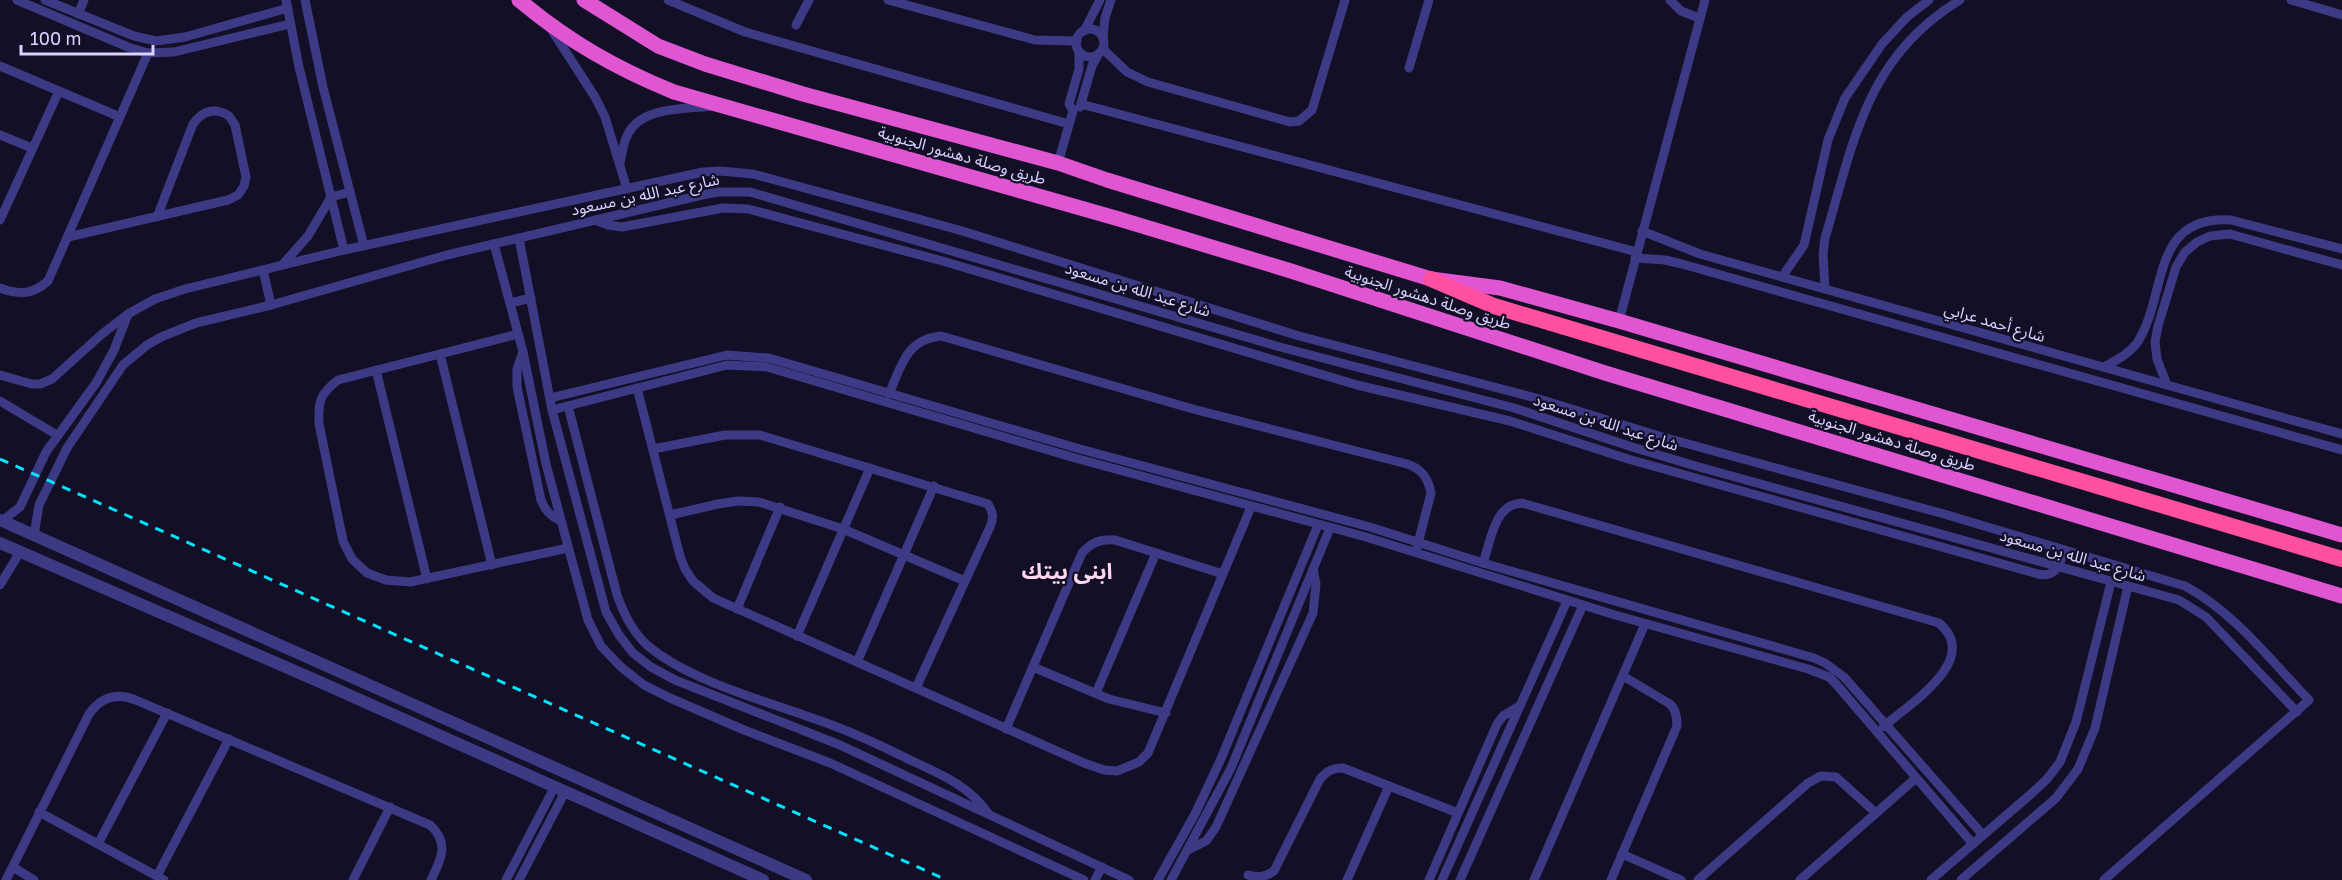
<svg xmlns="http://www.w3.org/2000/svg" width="2342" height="880" font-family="'Golos Text','Noto Sans Arabic',sans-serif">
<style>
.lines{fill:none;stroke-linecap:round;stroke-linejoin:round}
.minor{stroke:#3d3a85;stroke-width:9}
.tertiary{stroke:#3d3a85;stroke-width:12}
.trunk{stroke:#e055d1;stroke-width:15}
.motorway{stroke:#ff4fa3;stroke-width:16}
.rail{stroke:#00e5ff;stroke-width:3;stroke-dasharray:9 8;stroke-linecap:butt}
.labels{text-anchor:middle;stroke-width:4.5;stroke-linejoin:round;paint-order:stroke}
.street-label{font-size:16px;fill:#d9d4ff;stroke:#130f26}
.district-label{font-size:22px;font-weight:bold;fill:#ffd6f0;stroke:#130f26}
</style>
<rect width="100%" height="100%" fill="#130f26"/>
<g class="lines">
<!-- minor -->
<g class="minor">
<polyline points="17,0 128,47 148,53 174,52 290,24"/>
<polyline points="45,0 134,36 156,41 185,37 288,8"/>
<polyline points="286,0 299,67 344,250"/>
<polyline points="305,0 323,87 364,246"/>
<polyline points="668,0 745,32 1069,124"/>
<polyline points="888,0 1035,40 1077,41"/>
<polyline points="1670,0 1681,11 1699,18"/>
<polyline points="2291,0 2342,15"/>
<polyline points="78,14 84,0"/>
<polyline points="796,25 809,0"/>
<polyline points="551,29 595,97 605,117 627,189"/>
<circle cx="1090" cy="43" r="14"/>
<polyline points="1084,31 1100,0"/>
<polyline points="1103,37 1105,18 1111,0"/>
<polyline points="1103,49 1127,72 1148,82 1290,122 1299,121 1312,110 1345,0"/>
<polyline points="0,66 120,117"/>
<polyline points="1409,68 1429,0"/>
<polyline points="1081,104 1637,252"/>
<polyline points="1080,107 1092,66 1099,53"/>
<polyline points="0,135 32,148"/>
<path d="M620,163C622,154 623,144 627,136C640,106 686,109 713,106"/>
<polyline points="1058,163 1073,111 1069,104 1079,69 1079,51"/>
<polyline points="0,220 59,91"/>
<path d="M595,220L608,225L622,227L723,208L748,209L946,262L1357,385L1510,421L1628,459L2038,574C2056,578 2060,565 2064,550"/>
<polyline points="1642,231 1700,254 2342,434"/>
<path d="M68,237L228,200L238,195L244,186L246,177L235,125L229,116C215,107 203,110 193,124L157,217"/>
<polyline points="519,238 552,410 606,612 619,635 633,653 651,667 675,680 840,745 1129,880"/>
<polyline points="494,244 523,352 546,464 572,561 588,620 601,646 621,667 644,685 670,698 744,730 830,763 1084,880"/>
<polyline points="1635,258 1665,260 1682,264 2342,450"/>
<polyline points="283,264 308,236 331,197 350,192"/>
<polyline points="263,270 271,305"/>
<polyline points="1782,277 1804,245 1828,140 1845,98 1882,44 1907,17 1929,0"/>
<path d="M0,288C19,295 32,295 48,281L148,53"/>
<path d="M1825,289L1823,254L1825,238C1854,141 1866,57 1960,0"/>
<polyline points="510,303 531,298"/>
<polyline points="1619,321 1705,0"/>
<path d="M518,334L338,380C320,394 318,401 319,424L343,541L352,559L367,573L386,580L410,582L568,548"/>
<path d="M523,352L517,369V387L541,500C546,511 550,516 561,521"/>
<polyline points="440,354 492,565"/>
<path d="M2104,367C2116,360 2128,355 2137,343C2168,296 2149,215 2231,220L2342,249"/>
<polyline points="376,370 427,579"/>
<path d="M0,375L32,384H40L52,379L102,334L128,314L155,299L185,289L344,250L703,172L720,171L753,174L959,230L1299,336L1536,398L1659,436L1944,514L2185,586C2235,613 2270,660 2309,700L2104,880"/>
<polyline points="2167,385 2157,359 2155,342 2158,326 2176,267 2185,252 2197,242 2210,236 2230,234 2342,265"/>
<polyline points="637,388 680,556 685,569 693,581 713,598 1084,763 1104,770 1117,771 1139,762 1148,753 1251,507"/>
<path d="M889,394C901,367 906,339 941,336L1193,409L1407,464C1422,469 1428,478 1431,493L1417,547"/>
<polyline points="550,398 727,355 769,358 1080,449 1370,527 1483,563 1814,658 1825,663 1844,677 1983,835"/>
<polyline points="0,401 57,435"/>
<path d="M568,406L617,595C624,614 632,631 647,645C689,681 766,701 818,720C850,731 880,745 910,760C940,774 968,785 988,813"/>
<polyline points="552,410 727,365 767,367 1075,458 1366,537 1615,615 1808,669 1829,677 1836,684 1973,844"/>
<path d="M653,449L725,435H760L988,504C993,512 994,518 990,527L916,688"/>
<polyline points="670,515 718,504 738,501 759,502 843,529 965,581"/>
<polyline points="2,521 20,507 46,452 96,383 114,350 128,314"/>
<polyline points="34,535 39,505 67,448 123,365 147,345 161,337 196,323 271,305 447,255 702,195 718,192 750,192 1280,347 1514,408 1632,447 1699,467 2179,600 2206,617 2297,712"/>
<path d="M1483,563C1491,541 1494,504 1522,503L1939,623C1982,660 1909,704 1883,727"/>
<polyline points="0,585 20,552"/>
<polyline points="737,609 780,507"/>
<polyline points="797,636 870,468"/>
<polyline points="857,662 934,486"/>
<polyline points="1033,667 1109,699 1166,713"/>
<polyline points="1096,693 1156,553"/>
<path d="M1006,729L1082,553C1092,542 1100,539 1115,540L1223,574"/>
<polyline points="39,812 164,880"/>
<polyline points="98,844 167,713"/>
<polyline points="1188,850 1206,841 1216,827 1313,613 1316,584 1313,569"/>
<polyline points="1622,854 1681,880"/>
<polyline points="13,867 34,880"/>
<path d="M1248,875C1258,878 1265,877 1274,871L1320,779C1327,771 1332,768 1343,768L1458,813"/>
<polyline points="157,876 229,739"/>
<path d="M6,880L89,714C102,696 118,692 138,701L430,825C450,843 441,860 431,880"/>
<polyline points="353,880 390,807"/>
<polyline points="506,880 554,788"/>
<polyline points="519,880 565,792"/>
<polyline points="1095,880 1102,867"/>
<polyline points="1158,880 1195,814 1220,761 1318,525"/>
<polyline points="1171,880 1231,768 1330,528"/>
<polyline points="1347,880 1389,786"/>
<polyline points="1429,880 1497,724 1503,716 1520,706"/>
<polyline points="1442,880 1567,601"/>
<polyline points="1460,880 1583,605"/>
<polyline points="1534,880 1645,624"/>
<path d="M1611,880L1677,726C1677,717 1676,710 1670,704L1623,676"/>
<polyline points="1698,880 1808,783 1821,776 1836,777 1876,813"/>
<polyline points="1800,880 1916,778"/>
<polyline points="1931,880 2031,794 2047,779 2060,762 2076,722 2111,582"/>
<polyline points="1961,880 2056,798 2078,769 2095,728 2128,586"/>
</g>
<!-- tertiary -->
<g class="tertiary">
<polyline points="0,520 806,880"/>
<polyline points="0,543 320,682 763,880"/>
</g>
<!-- trunk -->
<g class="trunk">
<path d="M519,0C568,41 615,68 674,92L1119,219L1291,271L1605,373L2342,596"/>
<polyline points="584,0 658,46 705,64 803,94 1058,163 1107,180 1431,279 1500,288 1619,321 2342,535"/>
</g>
<!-- motorway -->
<polyline class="motorway" points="1431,279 1494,306 2342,559"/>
<!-- rail -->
<polyline class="rail" points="0,459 947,880"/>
</g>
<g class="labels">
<!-- street labels -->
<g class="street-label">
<text transform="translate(962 155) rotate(16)" y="6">طريق وصلة دهشور الجنوبية</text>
<text transform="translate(645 194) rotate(-12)" y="6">شارع عبد الله بن مسعود</text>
<text transform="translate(1138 289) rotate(17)" y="6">شارع عبد الله بن مسعود</text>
<text transform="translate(1428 297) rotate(18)" y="6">طريق وصلة دهشور الجنوبية</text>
<text transform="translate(1995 322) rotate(16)" y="6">شارع أحمد عرابي</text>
<text transform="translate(1606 422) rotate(18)" y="6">شارع عبد الله بن مسعود</text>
<text transform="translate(1892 440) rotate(17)" y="6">طريق وصلة دهشور الجنوبية</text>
<text transform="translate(2073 555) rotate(16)" y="6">شارع عبد الله بن مسعود</text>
</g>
<!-- district labels -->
<g class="district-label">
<text x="1067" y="579">ابنى بيتك</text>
</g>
</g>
<!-- scale -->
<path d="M21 45v9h132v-9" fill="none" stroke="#d9d4ff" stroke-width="3"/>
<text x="30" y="45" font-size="18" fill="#d9d4ff" stroke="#130f26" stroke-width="4.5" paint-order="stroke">100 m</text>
</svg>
